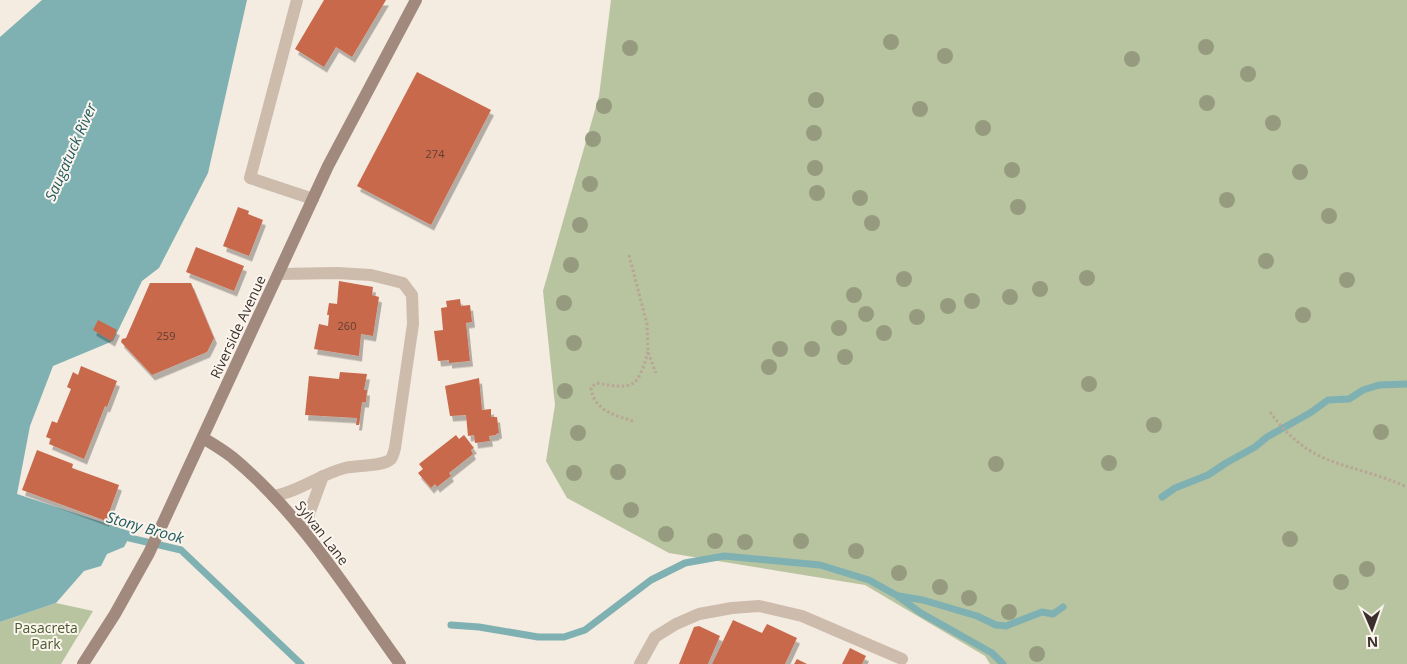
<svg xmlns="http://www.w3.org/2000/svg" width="1407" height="664" font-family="'Open Sans',sans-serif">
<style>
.green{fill:#b8c4a0}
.water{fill:#7fb0b2}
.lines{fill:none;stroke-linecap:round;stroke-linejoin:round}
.stream{stroke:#7fb0b2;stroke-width:7}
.building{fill:#c8694b;filter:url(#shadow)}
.path{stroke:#b9a596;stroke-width:3;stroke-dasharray:2.5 2.5;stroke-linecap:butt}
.lane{stroke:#cdbbac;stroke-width:12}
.secondary{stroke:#a18a7d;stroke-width:12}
.tree{fill:#969b7f}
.labels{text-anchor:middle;stroke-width:4;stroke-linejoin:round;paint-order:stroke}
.number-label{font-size:11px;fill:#5e3e33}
.street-label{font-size:14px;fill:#3b302b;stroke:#fbf5ee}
.park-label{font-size:14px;fill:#4a5a2e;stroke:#fbf5ee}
.water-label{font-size:15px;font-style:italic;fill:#1f5a5e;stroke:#fbf5ee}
</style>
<defs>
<filter id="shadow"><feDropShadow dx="3" dy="5.5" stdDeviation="0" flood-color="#0004"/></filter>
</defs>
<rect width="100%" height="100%" fill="#f4ebe1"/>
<!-- green -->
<g class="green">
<polygon points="611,0 1407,0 1407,664 990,664 985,656 865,585 669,553 567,498 546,461 555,405 543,291 599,96"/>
<polygon points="56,603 93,611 61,664 0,664 0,622"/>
</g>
<!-- water -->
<polygon class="water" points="42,0 247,0 208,173 159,268 142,281 113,341 53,366 30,426 17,494 132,532 124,547 107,554 101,566 84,571 56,603 0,622 0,37"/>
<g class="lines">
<!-- stream -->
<g class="stream">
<polyline points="1162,497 1175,488 1208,475 1226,463 1255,447 1267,437 1310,413 1328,400 1349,399 1363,390 1379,385 1407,384"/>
<polyline points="121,536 181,550 301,664"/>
<polyline points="899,596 923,600 977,616 996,625 1006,626 1042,612 1053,614 1063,607"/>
<polyline points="451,625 479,627 538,637 564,637 585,630 651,580 685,563 724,556 820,565 869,580 896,595 921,613 992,653 1003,664"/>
</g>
</g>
<!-- building -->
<g class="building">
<polygon points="324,0 386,0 352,57 336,47 324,67 295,49"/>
<polygon points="417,72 491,110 431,225 357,186"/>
<polygon points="238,207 249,211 248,214 263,220 249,256 223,246"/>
<polygon points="196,247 244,266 234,291 186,272"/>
<polygon points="339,281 373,287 372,295 379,297 373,336 361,334 359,356 314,349 319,324 328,326 329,315 327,315 329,303 337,304"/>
<polygon points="150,283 191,283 214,338 207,352 152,375 121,342 122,339 126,338"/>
<polygon points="460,299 461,306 470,305 472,322 466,323 470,361 449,363 449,360 438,361 434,331 443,330 441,308 447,307 446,301"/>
<polygon points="98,320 117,330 112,341 93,330"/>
<polygon points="81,366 117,381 107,407 105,406 84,459 49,444 51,439 46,437 52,421 57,423 71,389 67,387 73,372 78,375"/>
<polygon points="340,372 367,374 364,390 367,390 366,402 362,402 359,425 356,425 357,418 305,415 309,376 339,379"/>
<polygon points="479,378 482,410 491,409 491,417 497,417 499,433 496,434 496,435 489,436 490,441 475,443 474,435 468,436 466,415 450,416 445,386"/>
<polygon points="456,435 459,439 464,435 474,448 471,450 473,454 449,473 451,476 437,487 435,484 431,488 418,473 423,469 419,464"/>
<polygon points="37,450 73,464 72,468 119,485 106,521 22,490"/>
<polygon points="733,620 762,633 767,624 797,638 785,664 712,664"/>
<polygon points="699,626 720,636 708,664 679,664 694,627"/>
<polygon points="850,648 866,656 862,664 842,664"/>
<polygon points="797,659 807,664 794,664"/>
</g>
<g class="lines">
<!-- path -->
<g class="path">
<polyline points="629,255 647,324 648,352 656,373"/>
<path d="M1270,412C1312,470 1349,461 1407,487"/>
<path d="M633,421C613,415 594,410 591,388L596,383C633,389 637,390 648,352"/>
</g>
<!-- lane -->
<g class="lane">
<polyline points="297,0 250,178 313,199"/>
<path d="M273,496C299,492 320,474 345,468C357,465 382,467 391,459C393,456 394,452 395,448L413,324L412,295L403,283L371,275L337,273L279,274"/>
<polyline points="307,534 309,514 323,476"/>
<polyline points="640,664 655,637 676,624 699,614 732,608 759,606 802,616 902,659"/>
</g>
<!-- secondary -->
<g class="secondary">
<path d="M203,438C213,444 223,450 232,457C301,514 348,592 400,664"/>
<polyline points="83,664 115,614 149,553 328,166 416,0"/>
</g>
</g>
<!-- trees -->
<g class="tree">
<circle cx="891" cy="42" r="8"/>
<circle cx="1206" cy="47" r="8"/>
<circle cx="630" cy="48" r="8"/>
<circle cx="945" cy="56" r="8"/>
<circle cx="1132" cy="59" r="8"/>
<circle cx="1248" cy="74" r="8"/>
<circle cx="816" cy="100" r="8"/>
<circle cx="1207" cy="103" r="8"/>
<circle cx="604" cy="106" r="8"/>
<circle cx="920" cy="109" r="8"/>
<circle cx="1273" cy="123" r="8"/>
<circle cx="983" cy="128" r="8"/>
<circle cx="814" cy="133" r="8"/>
<circle cx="593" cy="139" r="8"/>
<circle cx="815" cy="168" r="8"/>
<circle cx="1012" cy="170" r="8"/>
<circle cx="1300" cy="172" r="8"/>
<circle cx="590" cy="184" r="8"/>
<circle cx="817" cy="193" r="8"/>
<circle cx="860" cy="198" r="8"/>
<circle cx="1227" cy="200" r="8"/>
<circle cx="1018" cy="207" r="8"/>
<circle cx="1329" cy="216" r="8"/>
<circle cx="872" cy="223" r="8"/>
<circle cx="580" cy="225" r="8"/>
<circle cx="1266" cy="261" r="8"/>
<circle cx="571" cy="265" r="8"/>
<circle cx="1087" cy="278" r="8"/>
<circle cx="904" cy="279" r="8"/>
<circle cx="1347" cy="280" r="8"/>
<circle cx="1040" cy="289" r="8"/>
<circle cx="854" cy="295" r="8"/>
<circle cx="1010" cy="297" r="8"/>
<circle cx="972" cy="301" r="8"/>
<circle cx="564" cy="303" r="8"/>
<circle cx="948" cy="306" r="8"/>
<circle cx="866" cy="314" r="8"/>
<circle cx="1303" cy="315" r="8"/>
<circle cx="917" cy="317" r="8"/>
<circle cx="839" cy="328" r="8"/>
<circle cx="884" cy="333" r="8"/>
<circle cx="574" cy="343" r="8"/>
<circle cx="780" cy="349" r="8"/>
<circle cx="812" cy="349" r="8"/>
<circle cx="845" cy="357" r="8"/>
<circle cx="769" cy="367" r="8"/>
<circle cx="1089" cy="384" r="8"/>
<circle cx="565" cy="391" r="8"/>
<circle cx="1154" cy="425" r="8"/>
<circle cx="1381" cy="432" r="8"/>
<circle cx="578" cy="433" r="8"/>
<circle cx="1109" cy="463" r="8"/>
<circle cx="996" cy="464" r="8"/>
<circle cx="618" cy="472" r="8"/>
<circle cx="574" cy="473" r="8"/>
<circle cx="631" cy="510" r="8"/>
<circle cx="666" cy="534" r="8"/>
<circle cx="1290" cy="539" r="8"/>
<circle cx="715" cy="541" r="8"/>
<circle cx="801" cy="541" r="8"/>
<circle cx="745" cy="542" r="8"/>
<circle cx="856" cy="551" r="8"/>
<circle cx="1367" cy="569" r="8"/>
<circle cx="899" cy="573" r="8"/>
<circle cx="1341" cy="582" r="8"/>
<circle cx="940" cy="587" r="8"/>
<circle cx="969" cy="598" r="8"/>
<circle cx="1009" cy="612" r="8"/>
<circle cx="1037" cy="654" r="8"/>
</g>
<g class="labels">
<!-- number labels -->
<g class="number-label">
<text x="435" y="158">274</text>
<text x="347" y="330">260</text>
<text x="166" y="340">259</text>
</g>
<!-- street labels -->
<g class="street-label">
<text transform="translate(238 327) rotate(-65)" y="5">Riverside Avenue</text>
<text transform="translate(322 533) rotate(52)" y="5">Sylvan Lane</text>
</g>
<!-- park labels -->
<g class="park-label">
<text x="46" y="633">Pasacreta<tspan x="46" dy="16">Park</tspan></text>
</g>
<!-- water labels -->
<g class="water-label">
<text transform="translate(71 152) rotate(-66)" y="5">Saugatuck River</text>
<text transform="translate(145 528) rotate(16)" y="5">Stony Brook</text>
</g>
</g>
<!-- north arrow -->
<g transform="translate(1372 629) rotate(178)" stroke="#fbf5ee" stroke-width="4" paint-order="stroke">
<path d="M0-4L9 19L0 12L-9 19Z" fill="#3b302b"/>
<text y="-8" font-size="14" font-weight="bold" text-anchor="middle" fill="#3b302b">N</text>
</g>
</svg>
